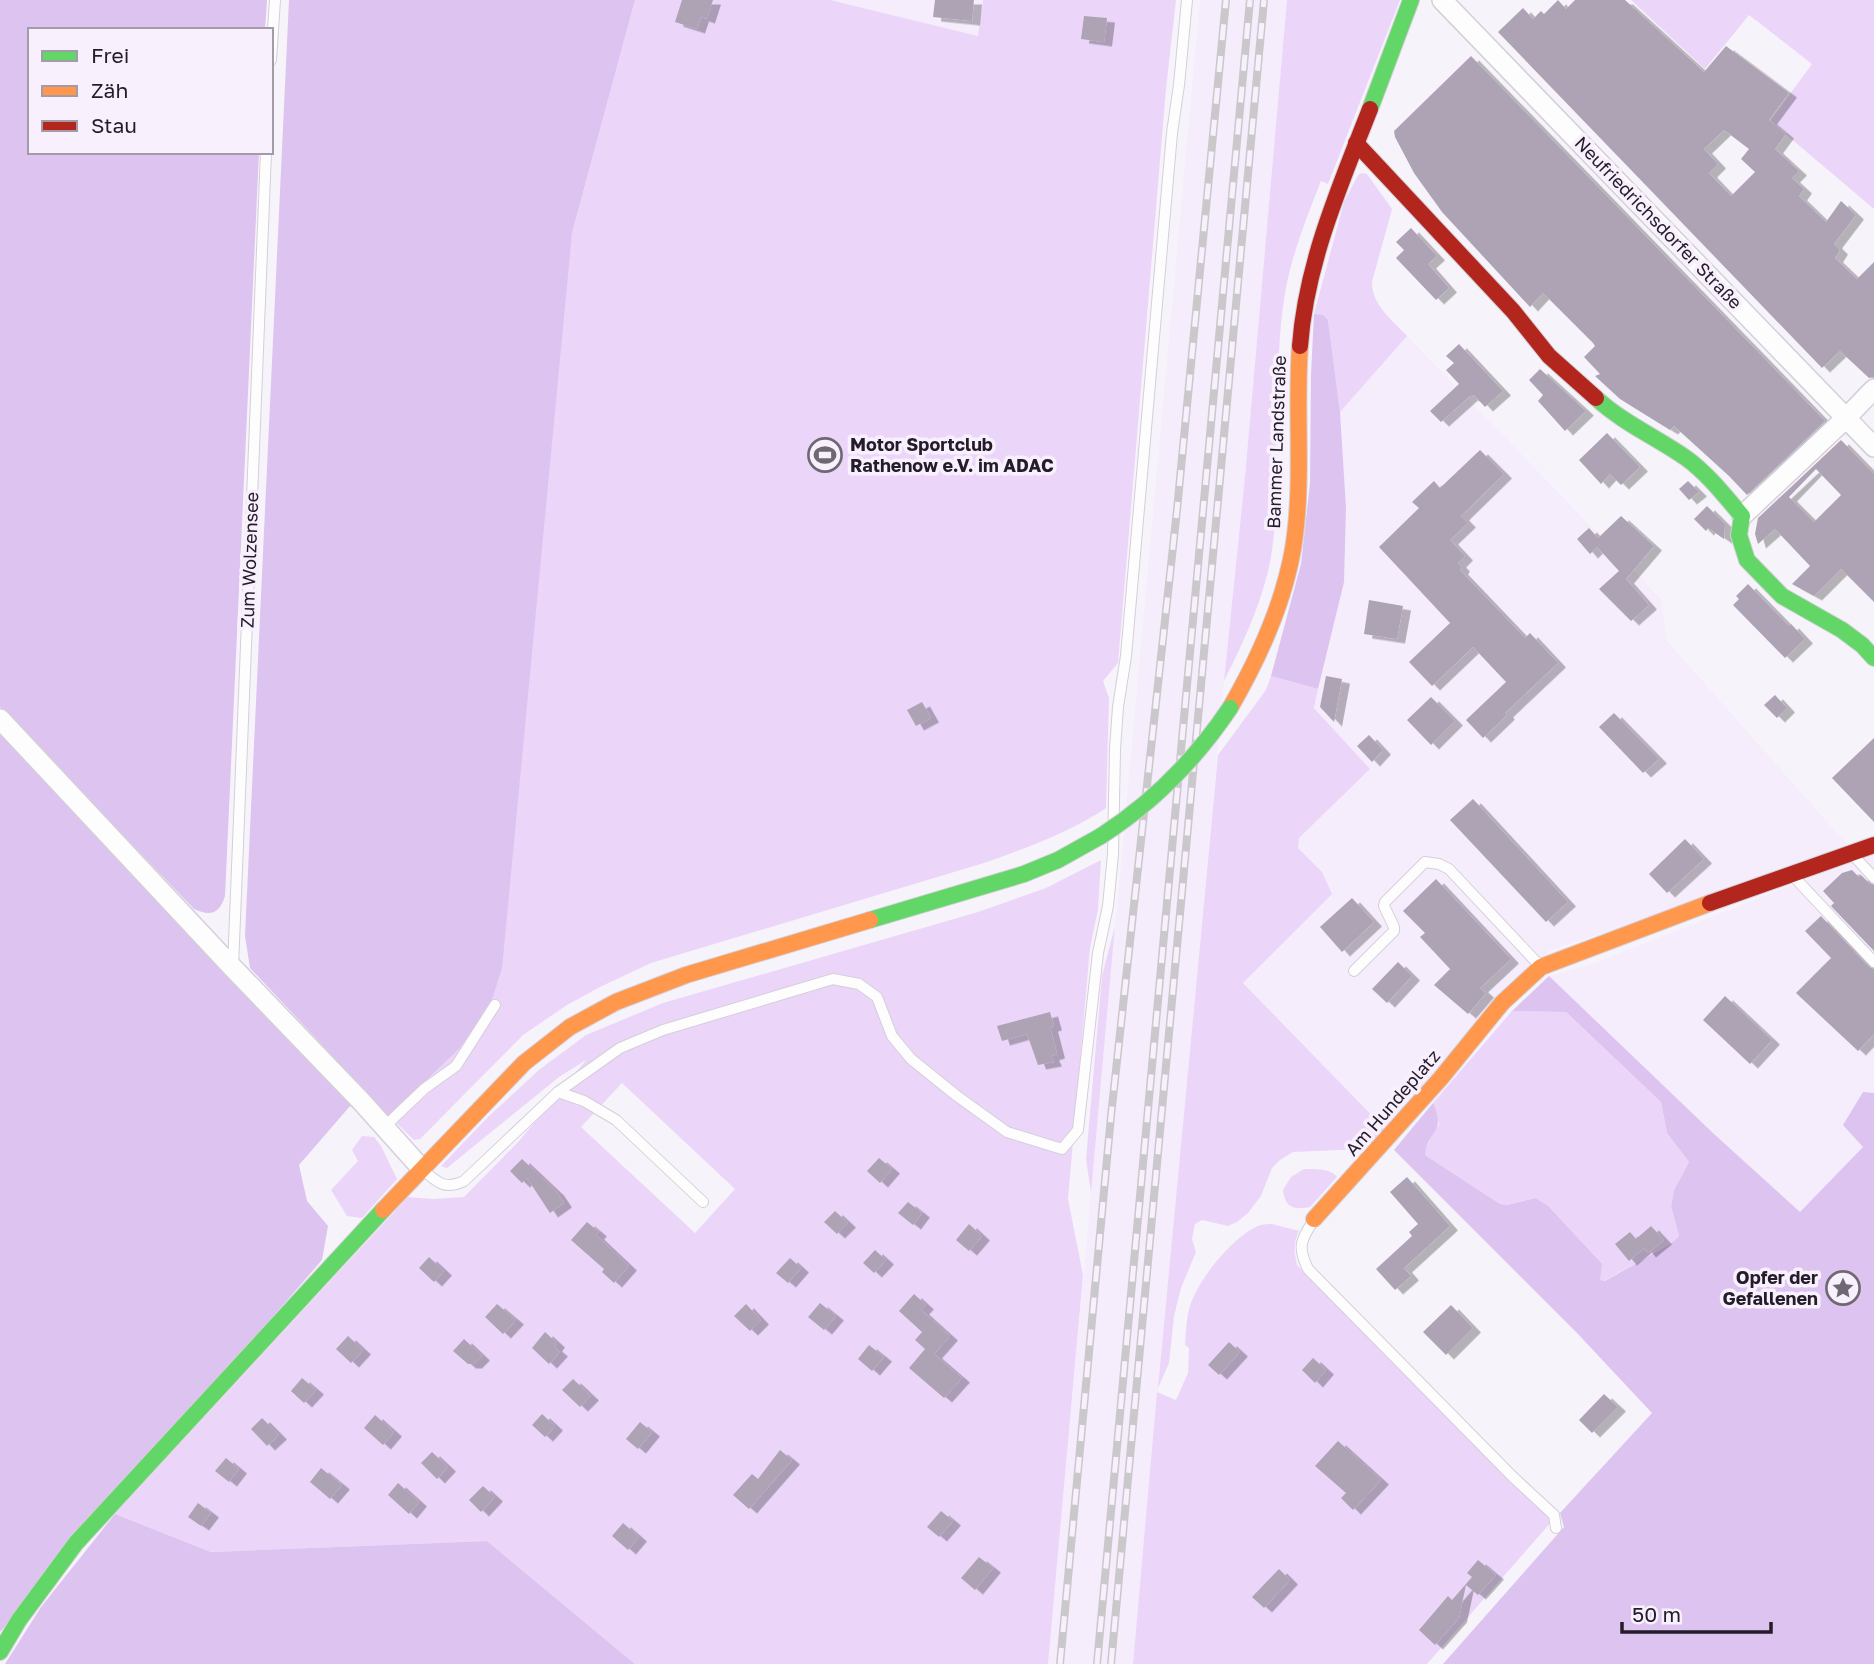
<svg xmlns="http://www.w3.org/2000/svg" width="1874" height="1664" font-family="'Golos Text',sans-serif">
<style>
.built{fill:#f5ecfc}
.green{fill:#ebd6fa;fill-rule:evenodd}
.forest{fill:#ddc3f0}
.building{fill:#ada3b4;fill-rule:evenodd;filter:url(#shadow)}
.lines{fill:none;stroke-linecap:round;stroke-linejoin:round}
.lane-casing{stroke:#d4cfd8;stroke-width:12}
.street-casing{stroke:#d4cfd8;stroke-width:22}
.fast-casing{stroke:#d4cfd8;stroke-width:18}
.slow-casing{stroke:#d4cfd8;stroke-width:18}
.jam-casing{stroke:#d4cfd8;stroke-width:18}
.lane{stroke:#fefdfe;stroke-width:10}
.street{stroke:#fefdfe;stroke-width:19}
.fast{stroke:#63d668;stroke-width:16}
.slow{stroke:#ff974d;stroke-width:16}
.jam{stroke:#b3261e;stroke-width:16}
.rail-casing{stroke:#cac8ca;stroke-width:8}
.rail{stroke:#f8f0fd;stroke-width:5;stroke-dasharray:16;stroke-linecap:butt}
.fast-bridge-casing{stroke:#d4cfd8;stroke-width:18;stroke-linecap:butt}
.fast-bridge{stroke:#63d668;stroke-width:16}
.labels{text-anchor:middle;stroke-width:7;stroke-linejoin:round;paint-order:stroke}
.street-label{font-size:18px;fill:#241d29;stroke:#f8f0fd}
.poi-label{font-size:18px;font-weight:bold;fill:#241d29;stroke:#f8f0fd;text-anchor:start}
</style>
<defs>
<filter id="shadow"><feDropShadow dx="8" dy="4.5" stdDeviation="0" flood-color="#0004"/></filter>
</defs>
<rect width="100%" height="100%" fill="#f7f3fa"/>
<!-- built -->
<g class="built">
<polygon points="830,0 983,0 979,36"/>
<polygon points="1200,0 1287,0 1245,477 1224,681 1133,1664 1048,1664"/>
<polygon points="1407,336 1661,599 1667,641 1850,848 1549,951 1387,1131 1243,983 1331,894 1322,872 1298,848 1299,838 1370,769 1314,707 1344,582 1346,508 1340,412"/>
<polygon points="1874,852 1874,1093 1863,1092 1863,1147 1801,1212 1714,1134 1549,976 1593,964"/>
</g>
<!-- green -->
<g class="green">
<path d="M635,0H830L978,36L983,0H1176L1166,89L1118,663L1103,681L1109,698L1106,808C1069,833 1026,848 984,863L651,963L600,987L567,1005L523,1035L420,1139L414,1140L389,1116L459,1049L572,233Z"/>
<path d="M1287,0H1400L1328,184L1321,181C1305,222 1288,263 1283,307C1272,390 1284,475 1271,557C1263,601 1244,641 1224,681L1245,477Z"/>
<polygon points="1631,0 1874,0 1874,209 1770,121 1812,64 1749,15 1705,69"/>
<path d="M1362,173L1367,174L1392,209L1372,282C1372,305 1392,320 1407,336L1340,412L1328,320L1314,314L1344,202L1358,175Z"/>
<polygon points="1271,676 1318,689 1314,708 1370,769 1299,838 1298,848 1322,872 1332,894 1243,983 1387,1131 1363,1149 1293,1152 1280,1160 1272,1168 1261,1196 1248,1213 1237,1222 1228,1226 1202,1220 1195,1224 1192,1239 1196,1252 1181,1288 1174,1316 1169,1363 1158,1388 1218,755 1266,690"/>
<path d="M1101,860L1098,909L1090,948L1068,1199L1083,1275L1048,1664H635L487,1541L211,1552L115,1514L408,1197L433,1199L464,1197L519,1141L586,1060L559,1077L447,1168L441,1166L489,1116L540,1069L586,1035L663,1003L978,912L1046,888ZM622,1083L735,1189L695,1233L581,1127Z"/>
<polygon points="1115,926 1091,1193 1086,1159 1102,976"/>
<polygon points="1512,1011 1566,1012 1661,1102 1667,1133 1689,1162 1674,1190 1671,1206 1679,1236 1670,1244 1604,1281 1599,1280 1534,1198 1507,1205 1500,1204 1425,1155 1425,1149 1439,1124 1433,1103"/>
<polygon points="362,1136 374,1137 381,1146 397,1179 362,1218 347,1216 331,1190 358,1161 352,1150"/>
<path d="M1304,1169C1314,1169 1331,1168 1337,1177L1310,1207C1294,1210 1285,1208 1283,1190L1291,1177Z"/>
<path d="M1272,1224L1299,1231C1293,1244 1294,1251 1297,1265L1391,1361L1552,1521L1427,1664H1133L1157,1392L1176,1400L1188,1373L1189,1348L1185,1345C1186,1332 1186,1319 1190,1306C1198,1280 1231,1239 1256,1227C1261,1224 1267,1224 1272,1224Z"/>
</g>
<!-- forest -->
<g class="forest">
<path d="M0,0H267L265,30H30V152H259L225,896C219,915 210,916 194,909L0,707Z"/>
<polygon points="289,0 635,0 572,233 502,968 491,1003 459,1049 389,1116 250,968 245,936"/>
<polygon points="1314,314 1323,315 1328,320 1340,412 1346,508 1344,582 1318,689 1271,676 1301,564 1310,483 1311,375"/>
<polygon points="0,728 351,1105 299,1165 307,1201 328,1226 322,1260 0,1632"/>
<path d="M1549,976L1714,1134L1800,1212L1863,1147L1843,1125L1863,1092L1874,1093V1664H1443L1564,1527L1560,1513L1652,1413L1577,1333L1394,1150L1433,1103C1447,1135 1427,1130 1425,1155L1500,1204L1507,1205L1535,1198L1548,1206L1602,1264L1600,1280L1605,1281L1670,1244L1679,1236L1671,1206L1674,1190L1689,1162L1667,1133L1661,1102L1566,1012L1512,1011Z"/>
<polygon points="115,1514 211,1552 487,1541 635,1664 5,1664 41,1607"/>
</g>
<!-- building -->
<g class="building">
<polygon points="682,0 713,0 707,19 701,17 697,29 675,22"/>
<polygon points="935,0 974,0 972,21 933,17"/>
<path d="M1558,0L1566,9L1575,0H1625L1704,72L1726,46L1789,93L1769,120L1786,134L1775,149L1799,171L1792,178L1804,189L1799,196L1826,222L1841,201L1856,215L1834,244L1840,250L1835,258L1857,279L1874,262V377L1869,378L1840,351L1822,368L1498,32L1523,8L1533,19L1541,11L1544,14ZM1724,130L1749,149L1741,159L1755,172L1731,196L1709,173L1718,164L1704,149Z"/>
<polygon points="1084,16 1107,18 1104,42 1081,39"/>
<polygon points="1471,56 1825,421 1747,495 1729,476 1674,426 1670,430 1620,399 1595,376 1600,374 1584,357 1595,346 1593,343 1543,293 1530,307 1442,212 1414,173 1395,137 1394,131"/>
<polygon points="1411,228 1437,256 1428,264 1449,288 1436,300 1396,258 1404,250 1396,242"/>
<polygon points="1459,344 1503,391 1485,407 1474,395 1471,397 1470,396 1441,422 1430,411 1459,384 1446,370 1454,363 1446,356"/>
<polygon points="1540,369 1586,411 1565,431 1538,401 1543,395 1529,380"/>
<polygon points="1607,433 1640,467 1621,485 1610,474 1601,484 1579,460"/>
<path d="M1841,440L1874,474V602L1841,569L1814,596L1792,584L1810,566L1775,529L1758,544L1755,534L1758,518ZM1816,469L1841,495L1814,522L1789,497Z"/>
<polygon points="1480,450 1504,474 1461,516 1468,523 1450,540 1465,556 1458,563 1462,567 1460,570 1525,638 1530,633 1558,663 1505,713 1507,715 1483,738 1466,720 1506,682 1473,647 1432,686 1409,662 1450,623 1379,547 1419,508 1412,502 1434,481 1440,488"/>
<polygon points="1688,481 1699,492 1689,500 1679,489"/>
<polygon points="1707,506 1725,524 1724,539 1708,528 1706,531 1694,519"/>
<polygon points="1621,516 1654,546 1626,579 1649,605 1631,621 1599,589 1619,571 1597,547 1590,554 1577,539 1589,528 1598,538"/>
<polygon points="1748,584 1789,626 1791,624 1805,639 1785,658 1733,605 1739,599 1736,596"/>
<polygon points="1369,600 1403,606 1397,639 1364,634"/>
<polygon points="1326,676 1342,679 1334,722 1320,707"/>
<polygon points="1775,695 1787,708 1777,718 1764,705"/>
<polygon points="1431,697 1455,721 1431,745 1407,720"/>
<polygon points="922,702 931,718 916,726 907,710"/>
<polygon points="1614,713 1659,759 1643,773 1599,727"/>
<polygon points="1369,735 1383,750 1372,762 1357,746"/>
<polygon points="1874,738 1874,822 1832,778"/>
<polygon points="1473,799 1568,902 1546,922 1450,820"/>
<polygon points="1685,839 1704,859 1667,893 1649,874"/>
<polygon points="1852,870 1859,877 1861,875 1869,883 1874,885 1874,951 1831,906 1834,903 1823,891 1842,873"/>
<polygon points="1436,879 1511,959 1480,988 1486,993 1468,1014 1434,985 1450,969 1420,937 1425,933 1403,911"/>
<polygon points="1352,898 1374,922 1342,952 1320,927"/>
<polygon points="1821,916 1869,967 1874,969 1874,1034 1858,1051 1796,993 1831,958 1805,931"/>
<polygon points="1398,962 1412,976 1387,1003 1372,989"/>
<polygon points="1725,996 1772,1040 1750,1064 1703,1020"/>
<polygon points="1050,1012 1054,1026 1050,1027 1057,1054 1051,1056 1054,1062 1038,1065 1027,1034 1002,1041 997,1026"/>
<polygon points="879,1158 892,1169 880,1183 867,1171"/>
<polygon points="522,1159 556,1191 564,1203 550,1213 527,1178 522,1183 510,1171"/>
<polygon points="1407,1177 1450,1226 1404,1268 1411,1276 1395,1290 1376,1269 1412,1236 1409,1232 1418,1224 1390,1192"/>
<polygon points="908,1202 922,1213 913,1225 898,1213"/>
<polygon points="835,1211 848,1223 837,1234 824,1222"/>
<polygon points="587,1222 599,1232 596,1235 629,1266 614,1283 602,1272 604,1269 571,1240"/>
<polygon points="969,1224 982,1236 969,1251 956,1240"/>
<polygon points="1651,1226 1664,1240 1648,1253 1644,1248 1629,1261 1615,1244 1630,1232 1636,1239"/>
<polygon points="875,1250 886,1260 874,1273 863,1263"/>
<polygon points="429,1257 444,1271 434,1282 419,1268"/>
<polygon points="790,1258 801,1268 788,1283 776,1273"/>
<polygon points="914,1294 926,1305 921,1310 950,1336 934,1354 962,1378 944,1398 909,1368 925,1349 915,1340 922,1332 899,1311"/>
<polygon points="820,1303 836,1316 824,1330 808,1317"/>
<polygon points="497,1304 516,1320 503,1334 485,1317"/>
<polygon points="746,1304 761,1320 750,1331 734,1316"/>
<polygon points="1451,1305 1473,1328 1446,1355 1423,1332"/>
<polygon points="545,1332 557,1343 554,1347 560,1352 549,1364 532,1348"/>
<polygon points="348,1336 363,1350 351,1363 336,1349"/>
<polygon points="464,1339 482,1356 474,1364 468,1364 453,1351"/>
<polygon points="1229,1342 1240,1352 1219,1375 1208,1365"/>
<polygon points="869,1345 884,1357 872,1371 858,1359"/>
<polygon points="1313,1358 1326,1370 1315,1383 1302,1370"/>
<polygon points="302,1378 316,1390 304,1403 291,1391"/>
<polygon points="573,1379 591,1396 580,1407 562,1390"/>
<polygon points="1604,1394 1618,1407 1592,1433 1579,1420"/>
<polygon points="542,1414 555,1426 545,1437 532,1425"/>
<polygon points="375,1415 394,1432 383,1445 364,1428"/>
<polygon points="262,1418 279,1435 267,1446 251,1429"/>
<polygon points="640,1422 652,1432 638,1449 626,1439"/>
<polygon points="1338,1441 1381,1480 1353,1510 1341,1498 1346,1493 1315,1466"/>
<polygon points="780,1450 792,1460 749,1509 733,1495 752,1474 758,1479"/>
<polygon points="432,1452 448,1467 437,1479 421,1463"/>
<polygon points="226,1458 239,1469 229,1482 215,1471"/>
<polygon points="321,1468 342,1485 330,1499 310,1482"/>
<polygon points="398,1483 419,1502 409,1514 388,1495"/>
<polygon points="483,1486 495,1497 481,1512 469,1500"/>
<polygon points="198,1503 211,1513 201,1526 188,1517"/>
<polygon points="941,1511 953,1521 939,1537 927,1527"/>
<polygon points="623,1523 639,1537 628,1550 612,1536"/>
<polygon points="979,1557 993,1568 975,1590 961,1578"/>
<polygon points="1478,1560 1496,1575 1478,1595 1466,1585 1459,1618 1435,1645 1419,1630 1448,1596 1452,1600 1472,1577 1467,1573"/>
<polygon points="1279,1569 1290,1580 1264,1608 1252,1597"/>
</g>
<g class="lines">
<!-- lane casing -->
<g class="lane-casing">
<g id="lane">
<polyline points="271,60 275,0"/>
<polyline points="1853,855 1874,878"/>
<polyline points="1794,877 1874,962"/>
<polyline points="233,967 266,152"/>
<polyline points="1354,971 1394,931 1394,927 1384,906 1385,902 1425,862 1439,864 1449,869 1541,967"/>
<polyline points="558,1092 584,1101 616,1120 703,1202"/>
<polyline points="384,1127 424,1089 456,1066 495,1005"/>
<path d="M424,1171C438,1183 445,1190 464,1181L558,1092L620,1048L663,1030L833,979L859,984L877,997L892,1036L911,1059L957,1096L1007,1132L1062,1149L1078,1130L1098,953L1108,906L1113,854L1115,749L1118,707L1126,656L1172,133L1179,85L1187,0"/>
<path d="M1314,1220C1301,1239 1297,1247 1308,1269L1513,1477L1554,1515L1556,1528"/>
</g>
</g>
<!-- street casing -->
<g class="street-casing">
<g id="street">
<polyline points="1442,0 1874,447"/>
<polyline points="1742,516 1846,418 1874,389"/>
<polyline points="0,719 233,968 361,1101 421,1168"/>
</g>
</g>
<!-- fast casing -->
<g class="fast-casing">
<g id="fast">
<polyline points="1370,109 1411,0"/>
<path d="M1596,398C1623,423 1656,437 1686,458C1707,473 1725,496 1742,516L1739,535L1747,560L1782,596L1842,630L1862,645L1874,658"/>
<polyline points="870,920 1024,874 1058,860 1101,836"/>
<polyline points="0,1652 19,1620 76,1543 383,1210"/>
</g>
</g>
<!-- slow casing -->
<g class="slow-casing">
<g id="slow">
<path d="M1230,708C1259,658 1283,606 1293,549C1304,482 1295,413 1300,346"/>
<polyline points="383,1210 524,1063 570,1027 616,1002 686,975 870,920"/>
<polyline points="1314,1219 1441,1078 1502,1003 1541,967 1710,903"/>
</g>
</g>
<!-- jam casing -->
<g class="jam-casing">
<g id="jam">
<polyline points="1356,143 1513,311 1549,356 1596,398"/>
<path d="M1300,346C1306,263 1340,186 1370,109"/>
<polyline points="1710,903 1874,845"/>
</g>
</g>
<!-- lane -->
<use href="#lane" class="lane"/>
<!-- street -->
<use href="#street" class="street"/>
<!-- fast -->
<use href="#fast" class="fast"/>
<!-- slow -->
<use href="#slow" class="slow"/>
<!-- jam -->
<use href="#jam" class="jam"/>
<!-- rail casing -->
<g class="rail-casing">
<g id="rail">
<polyline points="1060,1664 1111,1116 1177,510 1226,0"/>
<polyline points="1097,1664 1250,0"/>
<polyline points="1111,1664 1264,0"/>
</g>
</g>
<!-- rail -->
<use href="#rail" class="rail"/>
<!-- fast-bridge casing -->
<g class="fast-bridge-casing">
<path id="fast-bridge" d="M1101,836C1154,802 1195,760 1230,708"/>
</g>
<!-- fast-bridge -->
<use href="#fast-bridge" class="fast-bridge"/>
</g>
<!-- icons -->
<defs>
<g id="stadium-ring" transform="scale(1.75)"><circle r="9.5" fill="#f8f0fd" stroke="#6e6872" stroke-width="1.5"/><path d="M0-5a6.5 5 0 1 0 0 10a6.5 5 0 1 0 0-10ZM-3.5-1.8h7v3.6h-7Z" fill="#6e6872"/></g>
<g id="sight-ring" transform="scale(1.75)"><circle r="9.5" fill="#f8f0fd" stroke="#6e6872" stroke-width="1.5"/><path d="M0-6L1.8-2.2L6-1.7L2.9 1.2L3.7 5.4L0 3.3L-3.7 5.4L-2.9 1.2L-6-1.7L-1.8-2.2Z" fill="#6e6872"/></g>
</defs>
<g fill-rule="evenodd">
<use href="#stadium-ring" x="825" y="455"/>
<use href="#sight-ring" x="1843" y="1288"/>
</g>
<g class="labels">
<!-- street labels -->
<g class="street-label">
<text transform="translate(1658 223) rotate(46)" y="6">Neufriedrichsdorfer Straße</text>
<text transform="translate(1277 442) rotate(-88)" y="6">Bammer Landstraße</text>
<text transform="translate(250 560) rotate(-88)" y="6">Zum Wolzensee</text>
<text transform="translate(1393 1103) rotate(-49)" y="6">Am Hundeplatz</text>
</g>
<!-- poi labels -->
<g class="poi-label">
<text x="850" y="451">Motor Sportclub<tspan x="850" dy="21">Rathenow e.V. im ADAC</tspan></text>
<text x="1818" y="1284" text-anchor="end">Opfer der<tspan x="1818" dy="21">Gefallenen</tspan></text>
</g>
</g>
<!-- legend -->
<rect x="28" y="28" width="245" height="126" fill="#f8f0fd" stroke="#a39ca8" stroke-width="2"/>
<rect x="42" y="51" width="35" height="10" fill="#63d668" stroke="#a39ca8" stroke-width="2"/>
<text x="91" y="63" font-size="21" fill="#241d29">Frei</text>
<rect x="42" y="86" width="35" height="10" fill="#ff974d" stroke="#a39ca8" stroke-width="2"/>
<text x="91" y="98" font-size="21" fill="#241d29">Zäh</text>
<rect x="42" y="121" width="35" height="10" fill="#b3261e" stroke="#a39ca8" stroke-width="2"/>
<text x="91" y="133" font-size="21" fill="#241d29">Stau</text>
<!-- scale -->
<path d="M1622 1622v10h149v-10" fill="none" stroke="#241d29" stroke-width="3.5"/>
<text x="1632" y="1622" font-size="21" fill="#241d29" stroke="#f8f0fd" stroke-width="5" paint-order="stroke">50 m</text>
</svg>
